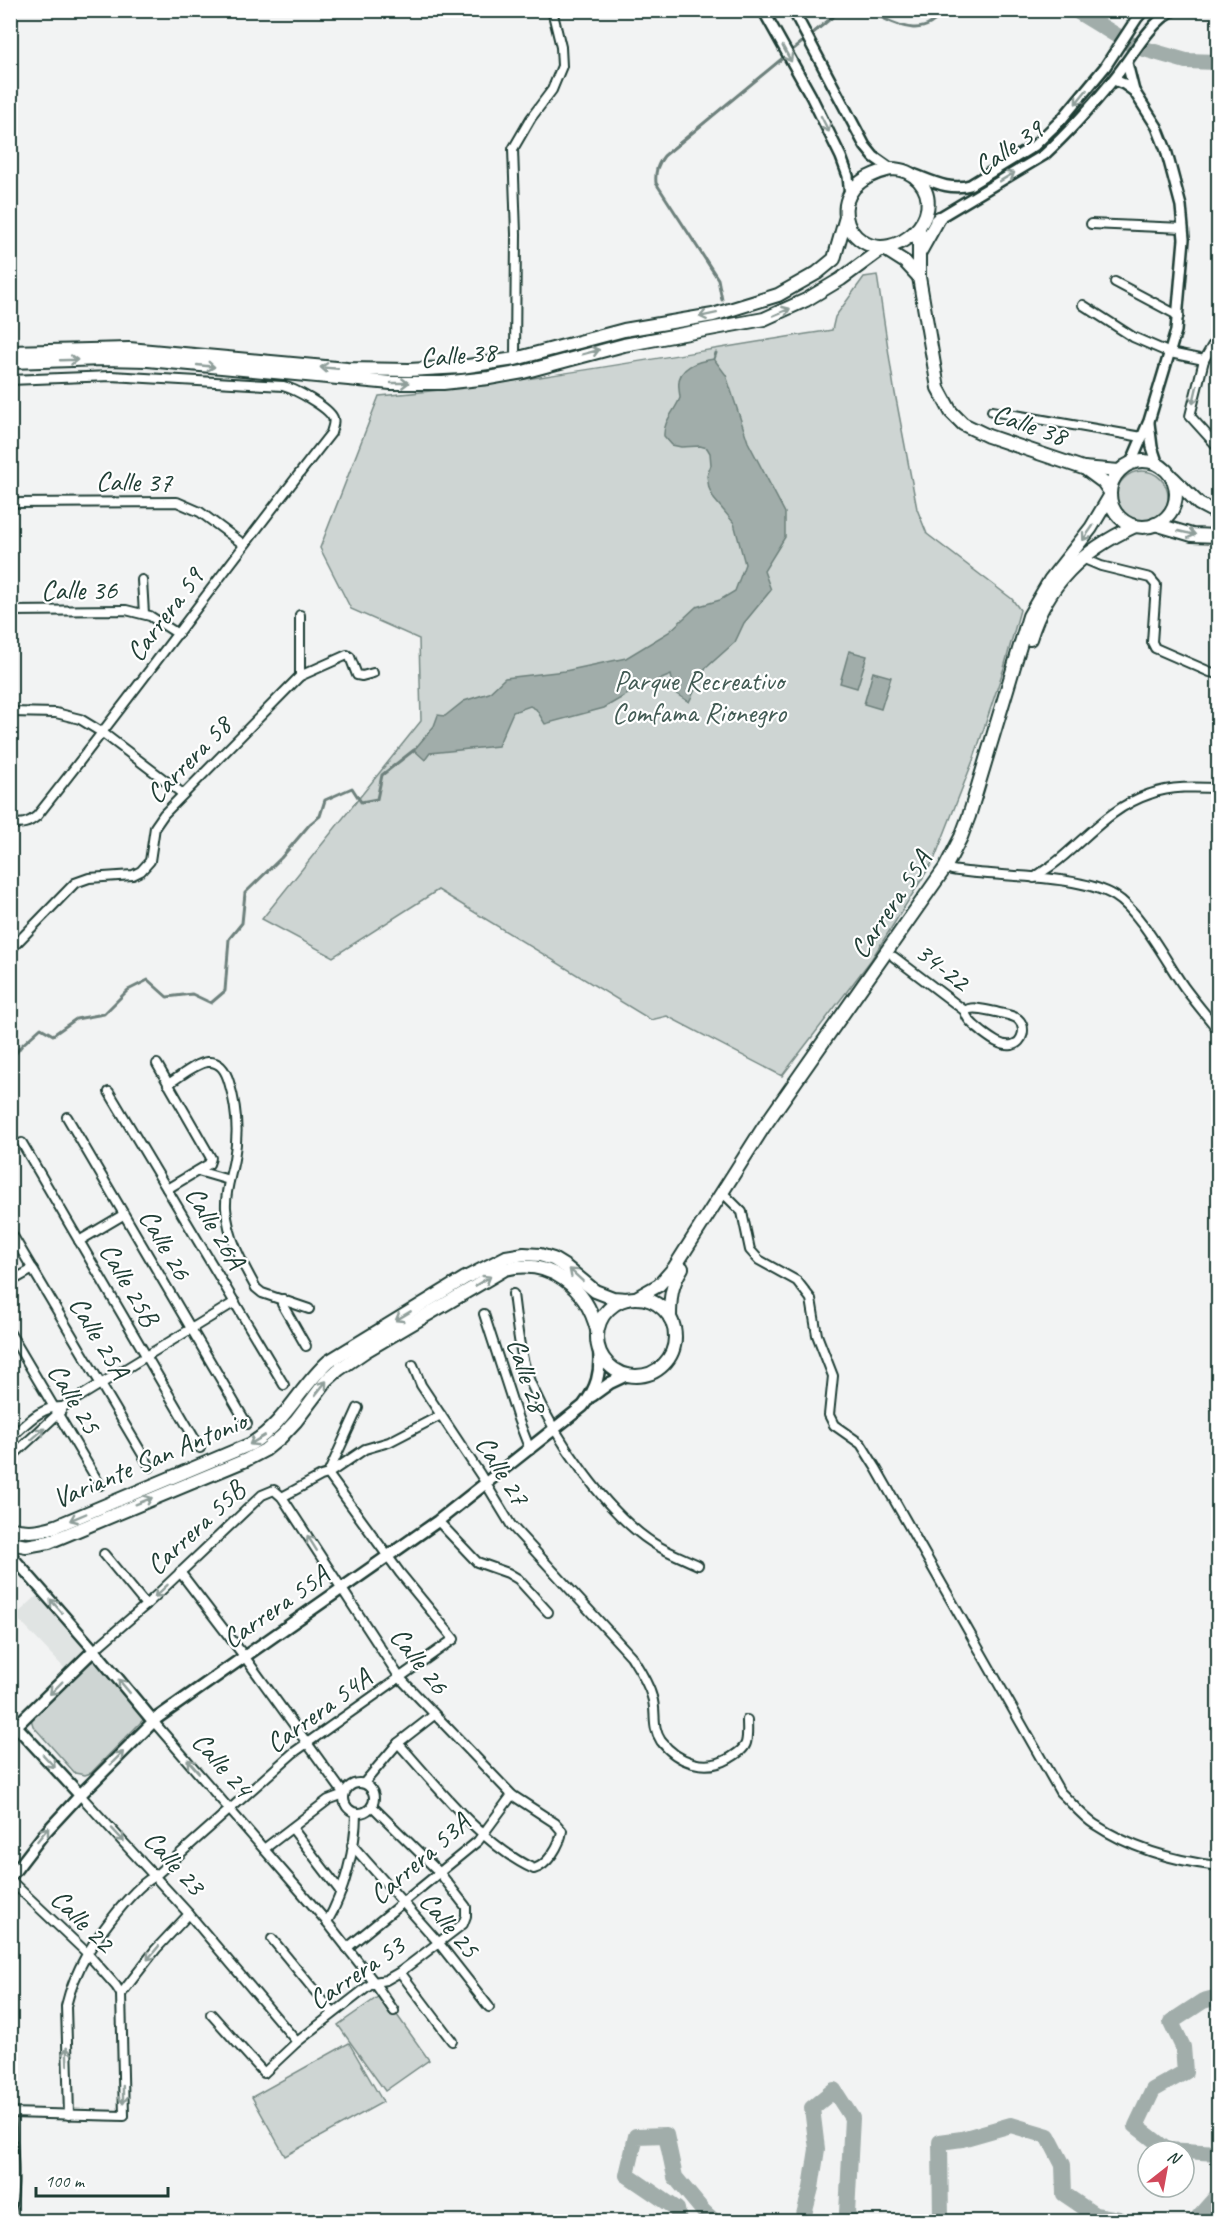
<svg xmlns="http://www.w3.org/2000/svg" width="1229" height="2232" font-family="Caveat,sans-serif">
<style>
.built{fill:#e0e4e3}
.green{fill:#ced5d3;stroke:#768984;stroke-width:1.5}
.water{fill:#a1adaa;stroke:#6d807b;stroke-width:1.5}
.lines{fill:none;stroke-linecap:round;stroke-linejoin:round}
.stream{stroke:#6d807b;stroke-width:3}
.river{stroke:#a1adaa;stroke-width:16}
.minor-casing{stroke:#1f3d34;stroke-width:12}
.tertiary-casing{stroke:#1f3d34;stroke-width:14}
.secondary-casing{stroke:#1f3d34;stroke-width:15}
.primary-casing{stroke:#1f3d34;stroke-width:16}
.minor{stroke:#fff;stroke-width:8}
.tertiary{stroke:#fff;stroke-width:9}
.secondary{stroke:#fff;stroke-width:10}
.primary{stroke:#fff;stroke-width:12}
.oneway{stroke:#8f9e9a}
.labels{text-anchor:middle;stroke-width:4.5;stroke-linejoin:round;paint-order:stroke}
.street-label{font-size:28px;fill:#1f3d34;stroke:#fff}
.park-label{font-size:28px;fill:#425b54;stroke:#fff}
</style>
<rect width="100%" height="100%" fill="#f2f3f3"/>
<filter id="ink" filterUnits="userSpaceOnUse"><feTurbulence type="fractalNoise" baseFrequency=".0167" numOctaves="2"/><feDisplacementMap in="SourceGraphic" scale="12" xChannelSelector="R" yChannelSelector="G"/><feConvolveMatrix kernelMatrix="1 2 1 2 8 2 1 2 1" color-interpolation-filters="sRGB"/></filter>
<g filter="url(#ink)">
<!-- built -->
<polygon class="built" points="39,1594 88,1649 66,1670 15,1616"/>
<!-- green -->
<g class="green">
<path d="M877,275L894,388L917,509L927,534L1012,599L1020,610L1004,668L974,758L934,860L871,960L782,1076L667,1016L651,1020L438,890L333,957L262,919L421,721L419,639L351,609L320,548L379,396C531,383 681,353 832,330L835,317L864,277Z"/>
<circle cx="1142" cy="497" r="26"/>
<polygon points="94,1661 100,1661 143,1713 143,1720 91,1773 85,1775 75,1773 33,1726 31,1719 33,1713 87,1664"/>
<polygon points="382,1994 429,2060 385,2091 338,2025"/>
<polygon points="349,2043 383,2102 285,2156 252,2097"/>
</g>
<!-- water -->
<g class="water">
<path d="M714,359L726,375L748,442L785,513V537L764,571L771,590L744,623L735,642L706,668L689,702L675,693L671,675L633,691L604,708L545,724L536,709L530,706L513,712L498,746L430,753L425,760L414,750L434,726L438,715L445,716L464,701L489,693L505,678L565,671L626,658L669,632L696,607L720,600L735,591L745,564L734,523L714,499L709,488L707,476L711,465L710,453L707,448L700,446L681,447L672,445L664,436C663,421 675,411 680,398C680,395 679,392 679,388C676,367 698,361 714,359Z"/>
<polygon points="849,651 867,656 857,688 840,683"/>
<polygon points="873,672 891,677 881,709 864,704"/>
</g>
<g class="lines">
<!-- stream -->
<g class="stream">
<path d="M866,10C895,23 922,43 944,10"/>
<path d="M722,300L718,279L656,183C655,172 657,165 664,156L841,10"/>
<polyline points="714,359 716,353"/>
<polyline points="10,1061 22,1045 41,1028 53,1035 76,1019 104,1014 128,990 148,980 167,997 192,994 211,1003 225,991 229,939 242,923 245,893 281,858 310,824 320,816 325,800 352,788 361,802 377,799 382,775 414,750"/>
</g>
<!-- river -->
<g class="river">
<polyline points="1075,10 1134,46 1186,61 1218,62"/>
<polyline points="1218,1997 1203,2001 1171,2022 1183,2047 1185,2072 1153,2090 1136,2126 1167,2150 1218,2153"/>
<polyline points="679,2222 677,2209 627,2175 636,2136 666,2135 675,2177 704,2212 715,2222"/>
<polyline points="802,2222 811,2188 817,2149 812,2108 834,2090 852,2118 847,2213 852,2222"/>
<polyline points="943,2222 941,2220 940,2142 962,2139 1011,2125 1048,2136 1063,2165 1064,2194 1095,2215 1119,2219 1120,2222"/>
<polyline points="1194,2222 1218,2195"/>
</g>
<!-- minor casing -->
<g class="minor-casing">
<g id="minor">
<polyline points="1130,10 1137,18"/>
<polyline points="1091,224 1183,228"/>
<polyline points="1115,282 1179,316"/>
<polyline points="1083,305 1133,337 1170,353 1204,360"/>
<polyline points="1218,336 1204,360 1190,416 1218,447"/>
<polyline points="515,359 516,234 513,149 531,118 552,90 562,66 561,47 552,10"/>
<path d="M10,380L111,376L283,386C295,389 328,407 333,418C335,423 332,428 331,433C231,560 137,690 37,816C28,824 22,824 10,824"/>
<polyline points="992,411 1142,437"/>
<polyline points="10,503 177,502 200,512 243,544"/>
<polyline points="1082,558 1101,566 1150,578 1156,585 1152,642 1155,648 1210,672 1218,674"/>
<polyline points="142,580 144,614"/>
<polyline points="10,611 126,610 150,616 178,634"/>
<polyline points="300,615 300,676 347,655 350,657 357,675 362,676 373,673"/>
<polyline points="10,712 56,713 80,719 103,733 183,794"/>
<path d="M952,870C998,878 1076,873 1115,896C1140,911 1167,963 1184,987C1195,1002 1207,1016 1218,1030"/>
<path d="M1034,878C1043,871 1052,866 1060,859C1089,835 1113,806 1150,794C1171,786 1196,787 1218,788"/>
<polyline points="10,950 75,883 89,878 133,875 141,871 150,861 155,827 164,814 300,676"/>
<path d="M894,957L965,1011C967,1021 975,1026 982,1032C990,1038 1001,1047 1012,1045C1023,1043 1027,1027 1018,1019C1013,1015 1003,1014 996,1012C987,1011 973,1005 965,1011"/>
<polyline points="157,1064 211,1158 209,1164 167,1189"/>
<path d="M168,1084C180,1077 195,1063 208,1062C221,1061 226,1072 229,1082C237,1108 239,1132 234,1159C231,1176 225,1191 226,1208C228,1238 242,1263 256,1288L262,1293L309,1309"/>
<polyline points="109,1092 284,1385"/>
<polyline points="67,1117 247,1424"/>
<polyline points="22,1143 200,1448"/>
<polyline points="198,1171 229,1180"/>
<path d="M727,1197L742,1212L750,1250L759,1260L797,1281L811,1299L817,1335L833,1376L829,1415L834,1425L861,1444L876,1468L1060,1792C1071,1802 1082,1816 1094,1824C1132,1849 1174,1861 1218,1866"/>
<polyline points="10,1231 150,1467"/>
<polyline points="79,1241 123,1215"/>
<polyline points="10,1282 33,1269"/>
<path d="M513,1294C517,1323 519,1356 531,1384C554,1436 605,1512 653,1543C667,1552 683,1558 698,1565"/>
<polyline points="283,1299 282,1304 306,1346"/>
<polyline points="484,1314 518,1419 530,1450"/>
<polyline points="10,1333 100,1485"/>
<path d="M413,1365L421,1385L480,1474L511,1525L631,1656C639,1669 648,1682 652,1697C657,1712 651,1726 661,1741C678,1763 706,1772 730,1758C736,1754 744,1750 746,1743C748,1736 747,1727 747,1720"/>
<path d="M10,1438C26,1424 40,1406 63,1407L235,1302"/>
<polyline points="10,1458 61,1411"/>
<polyline points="282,1497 321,1476 328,1474 365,1449 389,1442 441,1415"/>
<polyline points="438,1521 477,1562 508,1573 518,1579 548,1612"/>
<polyline points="104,1554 146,1605"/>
<polyline points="180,1572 244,1656 344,1794 328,1800 264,1849"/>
<path d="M94,1650L146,1605L262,1495L274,1490L282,1497L400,1678L512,1795L555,1823L562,1831C560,1845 548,1865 534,1869C484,1847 434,1783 398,1743"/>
<polyline points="153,1721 327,1922 374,1982 394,2011"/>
<circle cx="359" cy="1798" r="15"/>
<polyline points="364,1783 398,1743 434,1715"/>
<polyline points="80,1795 189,1914 297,2042"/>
<polyline points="292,1828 341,1892"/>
<polyline points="352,1845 438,1942 489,2007"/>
<polyline points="10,1880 87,1953 116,1986 121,1994 124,2116 10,2113"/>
<path d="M327,1922C344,1893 356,1847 356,1813"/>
<polyline points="272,1939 333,2013"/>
<polyline points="347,1948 478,1841 512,1795"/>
<polyline points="400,1972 452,2041"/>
<polyline points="121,1994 156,1949 189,1914"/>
<polyline points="211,2014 264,2073 297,2042 374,1982 386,1980 400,1972 463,1924 466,1916 466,1907 439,1872 372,1806"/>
<polyline points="10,2084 10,2112"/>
<path d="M10,2113C12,2145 17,2181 10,2212"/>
<path d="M69,2115L66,2006C70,1989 78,1970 87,1954C99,1934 135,1885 155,1876L293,1753L454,1639L400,1573L328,1474L358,1408"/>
</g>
</g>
<!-- tertiary casing -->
<g class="tertiary-casing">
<g id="tertiary">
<polyline points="763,10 811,96 841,157 848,176 850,196"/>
<polyline points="793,10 865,146 874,157 891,169"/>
<polyline points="1127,63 1134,91"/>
<polyline points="1114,80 1124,84 1134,91 1157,127 1166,150 1181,206 1184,239 1176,331 1149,421 1131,463"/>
<path d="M913,174C932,181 950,191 970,185L1034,146L1062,119L1105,67L1137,18L1144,10"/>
<path d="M935,220L1044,155C1069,132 1092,106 1113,80C1133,56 1146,27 1173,10"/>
<polyline points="1149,423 1152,447 1158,465"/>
<polyline points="10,1554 94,1650"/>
<polyline points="10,1878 43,1835 80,1795"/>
</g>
</g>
<!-- secondary casing -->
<g class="secondary-casing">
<g id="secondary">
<polyline points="592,1396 610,1383 627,1375"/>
<path d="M17,1727L80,1795L157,1718L438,1521L583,1406C597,1388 601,1373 599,1350"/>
<polyline points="10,1732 94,1650 153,1721"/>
</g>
</g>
<!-- primary casing -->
<g class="primary-casing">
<g id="primary">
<path d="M891,169C902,169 911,172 919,181C949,215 895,264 862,241C844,229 840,205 854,188C863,178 878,172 891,169Z"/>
<polyline points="919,229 919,277 938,388 951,412 963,424 988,436 1083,468 1119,471"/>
<polyline points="920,252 939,218"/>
<polyline points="10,352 129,349 347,369 409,370 461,367 515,359 624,330 713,315 778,295 817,273 834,259 846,217"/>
<polyline points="10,362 104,359 148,360 391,383 443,383 489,378 523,372 624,345 764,319 806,300 841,279 883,248 905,262 919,277"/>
<circle cx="1143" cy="494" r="33"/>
<polyline points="1084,468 1103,482 1110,492"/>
<polyline points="1173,478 1199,504 1218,514"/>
<polyline points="1155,524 1192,535 1218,536"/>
<path d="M1030,639C1047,583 1083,550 1135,526"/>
<polyline points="636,1298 659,1285 674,1268 763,1128 945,868 961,837 969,816 1029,616 1050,580 1091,528 1110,496"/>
<circle cx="636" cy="1337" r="39"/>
<path d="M670,1318C670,1299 671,1285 682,1268"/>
<path d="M10,1528C27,1533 40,1531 56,1526L251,1444C287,1421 299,1388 329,1361L465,1278L506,1257L524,1254L540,1255L553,1259L566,1267L595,1291L613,1298L627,1299"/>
<path d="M10,1543L26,1546L49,1542L246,1460L265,1450L281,1437L296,1421L327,1380L338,1370L367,1350L505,1269C550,1258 586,1287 597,1330"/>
</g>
</g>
<!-- minor -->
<use href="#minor" class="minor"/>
<!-- tertiary -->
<use href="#tertiary" class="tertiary"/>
<!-- secondary -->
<use href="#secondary" class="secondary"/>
<!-- primary -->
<use href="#primary" class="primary"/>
</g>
<!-- one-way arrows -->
<defs><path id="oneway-shaft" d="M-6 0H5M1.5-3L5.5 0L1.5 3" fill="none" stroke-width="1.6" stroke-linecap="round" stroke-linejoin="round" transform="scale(1.5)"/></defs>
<g class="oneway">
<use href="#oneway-shaft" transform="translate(787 54) rotate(61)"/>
<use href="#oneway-shaft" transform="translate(1081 97) rotate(129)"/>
<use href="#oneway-shaft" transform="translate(825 124) rotate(63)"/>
<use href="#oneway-shaft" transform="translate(1007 177) rotate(-31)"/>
<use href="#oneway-shaft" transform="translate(782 312) rotate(-23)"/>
<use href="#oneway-shaft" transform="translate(708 315) rotate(168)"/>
<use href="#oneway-shaft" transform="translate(591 352) rotate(-15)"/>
<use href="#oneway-shaft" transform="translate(69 360) rotate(-2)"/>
<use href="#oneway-shaft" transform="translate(206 366) rotate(6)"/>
<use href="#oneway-shaft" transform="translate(329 368) rotate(-175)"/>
<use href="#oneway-shaft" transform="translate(400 383)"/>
<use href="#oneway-shaft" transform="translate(1195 395) rotate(103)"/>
<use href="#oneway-shaft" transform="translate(1088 533) rotate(125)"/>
<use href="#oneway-shaft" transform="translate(1187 533) rotate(13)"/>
<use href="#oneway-shaft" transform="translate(576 1275) rotate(-138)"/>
<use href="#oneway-shaft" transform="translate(483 1281) rotate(-31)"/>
<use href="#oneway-shaft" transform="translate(403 1316) rotate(149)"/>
<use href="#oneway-shaft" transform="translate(321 1388) rotate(-52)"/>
<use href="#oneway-shaft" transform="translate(38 1434) rotate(-41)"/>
<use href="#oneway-shaft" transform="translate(257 1440) rotate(149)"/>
<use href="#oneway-shaft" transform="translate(144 1501) rotate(-22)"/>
<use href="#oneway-shaft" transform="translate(78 1517) rotate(157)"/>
<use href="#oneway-shaft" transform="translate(312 1543) rotate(-122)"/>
<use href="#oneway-shaft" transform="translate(161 1591) rotate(137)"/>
<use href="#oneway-shaft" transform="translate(56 1606) rotate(-131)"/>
<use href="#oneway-shaft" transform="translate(124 1686) rotate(-130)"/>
<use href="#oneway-shaft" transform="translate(56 1688) rotate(135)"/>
<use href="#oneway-shaft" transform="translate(117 1758) rotate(-45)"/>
<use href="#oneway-shaft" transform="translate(49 1761) rotate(47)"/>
<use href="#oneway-shaft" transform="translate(193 1766) rotate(-131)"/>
<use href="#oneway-shaft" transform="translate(43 1834) rotate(-51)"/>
<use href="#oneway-shaft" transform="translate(118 1835) rotate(47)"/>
<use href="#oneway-shaft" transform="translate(153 1953) rotate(130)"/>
<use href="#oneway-shaft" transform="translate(67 2056) rotate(-92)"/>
<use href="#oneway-shaft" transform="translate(123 2095) rotate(89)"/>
</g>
</g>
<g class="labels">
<!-- street labels -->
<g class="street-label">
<text transform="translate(1008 147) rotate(-34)" y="10">Calle 39</text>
<text transform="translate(458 354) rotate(-5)" y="10">Calle 38</text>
<text transform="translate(1030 424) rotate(19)" y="10">Calle 38</text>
<text transform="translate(134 481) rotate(1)" y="10">Calle 37</text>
<text x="79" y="599">Calle 36</text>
<text transform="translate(164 614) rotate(-53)" y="10">Carrera 59</text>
<text transform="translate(188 759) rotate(-46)" y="10">Carrera 58</text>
<text transform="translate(890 904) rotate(-56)" y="10">Carrera 55A</text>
<text transform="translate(943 966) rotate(38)" y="10">34-22</text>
<text transform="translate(216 1227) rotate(59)" y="10">Calle 26A</text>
<text transform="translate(166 1244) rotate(60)" y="10">Calle 26</text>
<text transform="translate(130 1284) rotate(60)" y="10">Calle 25B</text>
<text transform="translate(100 1337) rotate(59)" y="10">Calle 25A</text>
<text transform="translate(528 1375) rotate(72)" y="10">Calle 28</text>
<text transform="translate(75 1398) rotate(59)" y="10">Calle 25</text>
<text transform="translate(149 1459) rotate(-23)" y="10">Variante San Antonio</text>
<text transform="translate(503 1470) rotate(58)" y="10">Calle 27</text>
<text transform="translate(195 1527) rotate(-43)" y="10">Carrera 55B</text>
<text transform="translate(275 1606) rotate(-35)" y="10">Carrera 55A</text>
<text transform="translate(420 1660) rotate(52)" y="10">Calle 26</text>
<text transform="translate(318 1710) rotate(-36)" y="10">Carrera 54A</text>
<text transform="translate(223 1764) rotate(49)" y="10">Calle 24</text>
<text transform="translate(419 1858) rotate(-41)" y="10">Carrera 53A</text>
<text transform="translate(175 1862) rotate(48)" y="10">Calle 23</text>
<text transform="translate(83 1920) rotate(45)" y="10">Calle 22</text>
<text transform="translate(450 1924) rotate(50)" y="10">Calle 25</text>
<text transform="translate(356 1972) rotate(-34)" y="10">Carrera 53</text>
</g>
<!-- park labels -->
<g class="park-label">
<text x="699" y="690">Parque Recreativo<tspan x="699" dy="32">Comfama Rionegro</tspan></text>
</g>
</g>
<!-- margin -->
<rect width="1229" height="2232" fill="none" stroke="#fff" stroke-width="36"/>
<rect x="18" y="18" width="1193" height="2196" fill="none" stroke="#1f3d34" stroke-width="2" filter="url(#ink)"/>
<!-- north arrow -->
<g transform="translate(1166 2169) rotate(31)"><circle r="28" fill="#ffffff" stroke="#a5b1ae" stroke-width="1.5"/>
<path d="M0-4.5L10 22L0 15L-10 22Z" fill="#d1495b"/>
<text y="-9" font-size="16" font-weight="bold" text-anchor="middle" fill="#1f3d34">N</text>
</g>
<!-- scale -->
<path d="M36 2187v9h132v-9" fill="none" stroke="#1f3d34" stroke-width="3"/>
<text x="45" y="2187" font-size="18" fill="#1f3d34" stroke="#ffffff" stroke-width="4.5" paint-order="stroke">100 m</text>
</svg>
